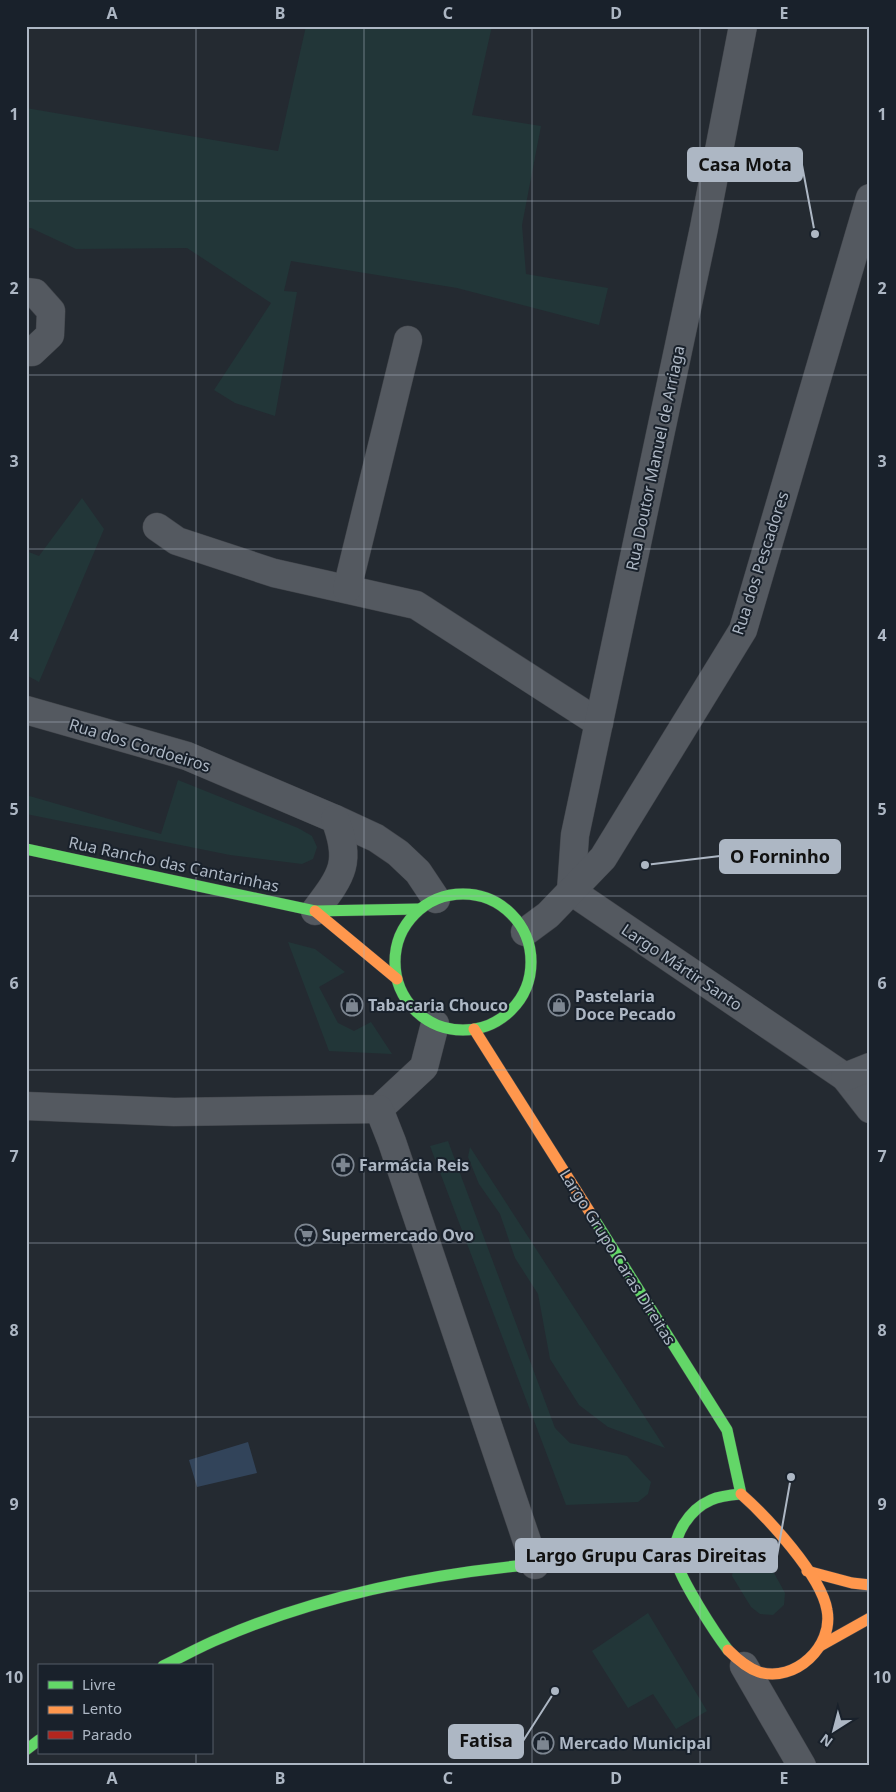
<svg xmlns="http://www.w3.org/2000/svg" width="896" height="1792" font-family="'Noto Sans',sans-serif">
<style>
.green{fill:#223638}
.water{fill:#32445a}
.lines{fill:none;stroke-linecap:round;stroke-linejoin:round}
.street-casing{stroke:#40444a;stroke-width:29}
.fast-casing{stroke:#40444a;stroke-width:12}
.slow-casing{stroke:#40444a;stroke-width:12}
.jam-casing{stroke:#40444a;stroke-width:12}
.street{stroke:#545960;stroke-width:28}
.fast{stroke:#63d668;stroke-width:11}
.slow{stroke:#ff974d;stroke-width:11}
.jam{stroke:#b3261e;stroke-width:11}
.grid{fill:none;stroke:#adb7c4;stroke-width:1;stroke-opacity:0.55}
.labels{text-anchor:middle;stroke-width:4;stroke-linejoin:round;paint-order:stroke}
.street-label{font-size:16px;fill:#adb7c4;stroke:#19212b}
.poi-label{font-size:16px;font-weight:bold;fill:#adb7c4;stroke:#19212b;text-anchor:start}
.leader{fill:none;stroke:#adb7c4;stroke-width:2}
.callout-dot{fill:#adb7c4;stroke:#19212b;stroke-width:2}
.callout{fill:#adb7c4;stroke:#adb7c4;stroke-width:2}
.callout-label{font-size:18px;text-anchor:middle;font-weight:bold;fill:#111}
.neatline{fill:none;stroke:#adb7c4;stroke-width:2}
.grid-label{font-size:16px;text-anchor:middle;font-weight:bold;fill:#adb7c4}
</style>
<rect width="100%" height="100%" fill="#242a31"/>
<!-- green -->
<g class="green">
<polygon points="306,26 492,26 472,115 541,126 522,225 526,274 608,288 599,325 457,288 291,261 284,291 297,292 275,416 235,403 214,390 271,303 187,248 76,249 31,228 26,228 26,108 278,151"/>
<polygon points="82,498 104,529 39,682 26,675 26,551 39,556"/>
<polygon points="178,780 298,828 312,836 317,847 313,859 302,864 230,855 26,814 26,795 161,834"/>
<polygon points="288,942 315,949 345,972 319,987 338,1023 354,1031 371,1022 392,1054 329,1051"/>
<polygon points="448,1141 555,1428 570,1443 627,1456 651,1482 648,1494 638,1502 566,1505 430,1146"/>
<polygon points="470,1147 665,1448 608,1427 579,1405 550,1359 538,1294 515,1258 500,1214 479,1184 468,1157"/>
<polygon points="744,1553 756,1553 767,1560 785,1593 784,1605 773,1615 760,1614 751,1607 732,1576 734,1563"/>
<polygon points="648,1613 707,1711 676,1729 653,1694 628,1708 592,1651"/>
</g>
<!-- water -->
<polygon class="water" points="248,1442 257,1473 197,1487 189,1460"/>
<g class="lines">
<!-- street casing -->
<g class="street-casing">
<g id="street">
<polyline points="26,292 35,293 51,311 50,335 32,352 26,352"/>
<polyline points="157,527 177,541 274,573 416,605 599,723"/>
<polyline points="347,589 408,340"/>
<polyline points="26,710 187,756 335,819 376,838 398,853 418,872 436,899"/>
<polyline points="571,891 575,835 704,228 743,26"/>
<polyline points="571,891 845,1077 870,1109"/>
<path d="M315,911C342,875 352,863 335,819"/>
<polyline points="525,932 548,915 603,858 743,630 870,198"/>
<polyline points="845,1077 870,1067"/>
<polyline points="26,1106 174,1112 379,1109 424,1067 435,1024"/>
<polyline points="379,1109 392,1142 535,1565"/>
<polyline points="744,1666 802,1766"/>
</g>
</g>
<!-- fast casing -->
<g class="fast-casing">
<g id="fast">
<polyline points="26,849 315,911 419,909"/>
<circle cx="463" cy="962" r="68"/>
<polyline points="591,1214 727,1430 741,1494"/>
<path d="M728,1650C715,1633 680,1579 676,1560C671,1536 690,1509 711,1500C720,1496 731,1495 741,1494"/>
<path d="M163,1666C182,1657 201,1646 221,1638C323,1594 438,1572 549,1563"/>
<polyline points="26,1750 39,1740"/>
</g>
</g>
<!-- slow casing -->
<g class="slow-casing">
<g id="slow">
<polyline points="315,911 397,979"/>
<polyline points="474,1029 591,1214"/>
<polyline points="807,1571 852,1583 870,1585"/>
<polyline points="820,1646 870,1618"/>
<path d="M728,1650C737,1659 747,1668 759,1672C795,1683 834,1646 827,1610C821,1575 767,1517 741,1494"/>
</g>
</g>
<!-- jam casing -->
<g class="jam-casing">
<polyline id="jam" points="549,1563 676,1557"/>
</g>
<!-- street -->
<use href="#street" class="street"/>
<!-- fast -->
<use href="#fast" class="fast"/>
<!-- slow -->
<use href="#slow" class="slow"/>
<!-- jam -->
<use href="#jam" class="jam"/>
</g>
<!-- grid -->
<path class="grid" d="M196,26V1666M364,26V1766M532,26V1766M700,26V1766M26,201H870M26,375H870M26,549H870M26,722H870M26,896H870M26,1070H870M26,1243H870M26,1417H870M26,1591H870M196,1753V1766"/>
<!-- icons -->
<defs>
<g id="shop-ring" transform="scale(1.125)"><circle r="9.5" fill="#19212b" stroke="#7d8691" stroke-width="1.5"/><path d="M-5-2.5h2.3a2.7 3.5 0 0 1 5.4 0H5L5.5 6h-11ZM-1.5-2.5h3a1.5 2.3 0 0 0-3 0Z" fill="#7d8691"/></g>
<g id="pharmacy-ring" transform="scale(1.125)"><circle r="9.5" fill="#19212b" stroke="#7d8691" stroke-width="1.5"/><path d="M-2-6h4v4h4v4h-4v4h-4v-4h-4v-4h4Z" fill="#7d8691"/></g>
<g id="supermarket-ring" transform="scale(1.125)"><circle r="9.5" fill="#19212b" stroke="#7d8691" stroke-width="1.5"/><path d="M-6-5.5h2.5l.6 2H6L4.5 2H-2.5L-4.4-4H-6ZM-1.5 3.2a1.3 1.3 0 1 0 .1 0ZM3 3.2a1.3 1.3 0 1 0 .1 0Z" fill="#7d8691"/></g>
</defs>
<g fill-rule="evenodd">
<use href="#shop-ring" x="352" y="1005"/>
<use href="#shop-ring" x="559" y="1005"/>
<use href="#pharmacy-ring" x="343" y="1165"/>
<use href="#supermarket-ring" x="306" y="1235"/>
<use href="#shop-ring" x="543" y="1743"/>
</g>
<g class="labels">
<!-- street labels -->
<g class="street-label">
<text transform="translate(655 458) rotate(-78)" y="6">Rua Doutor Manuel de Arriaga</text>
<text transform="translate(760 563) rotate(-72)" y="6">Rua dos Pescadores</text>
<text transform="translate(140 745) rotate(17)" y="6">Rua dos Cordoeiros</text>
<text transform="translate(174 864) rotate(12)" y="6">Rua Rancho das Cantarinhas</text>
<text transform="translate(682 967) rotate(34)" y="6">Largo Mártir Santo</text>
<text transform="translate(618 1257) rotate(58)" y="6">Largo Grupo Caras Direitas</text>
</g>
<!-- poi labels -->
<g class="poi-label">
<text x="575" y="1002">Pastelaria<tspan x="575" dy="18">Doce Pecado</tspan></text>
<text x="368" y="1011">Tabacaria Chouco</text>
<text x="359" y="1171">Farmácia Reis</text>
<text x="322" y="1241">Supermercado Ovo</text>
<text x="559" y="1749">Mercado Municipal</text>
</g>
</g>
<!-- callouts -->
<path class="leader" d="M815 234L802 165M645 865L720 856M791 1477L777 1556M555 1691L523 1741"/>
<g class="callout-dot">
<circle cx="815" cy="234" r="5"/>
<circle cx="645" cy="865" r="5"/>
<circle cx="791" cy="1477" r="5"/>
<circle cx="555" cy="1691" r="5"/>
</g>
<g class="callout">
<rect x="688" y="148" width="114" height="33" rx="5"/>
<rect x="720" y="840" width="120" height="33" rx="5"/>
<rect x="516" y="1539" width="261" height="33" rx="5"/>
<rect x="449" y="1725" width="74" height="33" rx="5"/>
</g>
<g class="callout-label">
<text x="745" y="171">Casa Mota</text>
<text x="780" y="863">O Forninho</text>
<text x="646" y="1562">Largo Grupu Caras Direitas</text>
<text x="486" y="1747">Fatisa</text>
</g>
<!-- border -->
<rect width="896" height="1792" fill="none" stroke="#19212b" stroke-width="55"/>
<!-- legend -->
<rect x="38" y="1664" width="175" height="90" fill="#19212b" stroke="#545d68"/>
<rect x="48" y="1681" width="25" height="8" fill="#63d668" stroke="#545d68"/>
<text x="82" y="1690" font-size="15" fill="#adb7c4">Livre</text>
<rect x="48" y="1706" width="25" height="8" fill="#ff974d" stroke="#545d68"/>
<text x="82" y="1714" font-size="15" fill="#adb7c4">Lento</text>
<rect x="48" y="1731" width="25" height="8" fill="#b3261e" stroke="#545d68"/>
<text x="82" y="1740" font-size="15" fill="#adb7c4">Parado</text>
<!-- north arrow -->
<g transform="translate(834 1730) rotate(216)" stroke="#19212b" stroke-width="4" paint-order="stroke">
<path d="M0-4L9 19L0 12L-9 19Z" fill="#adb7c4"/>
<text y="-8" font-size="14" font-weight="bold" text-anchor="middle" fill="#adb7c4">N</text>
</g>
<rect x="28" y="28" width="840" height="1736" class="neatline"/>
<g class="grid-label">
<text x="112" y="19">A</text>
<text x="280" y="19">B</text>
<text x="448" y="19">C</text>
<text x="616" y="19">D</text>
<text x="784" y="19">E</text>
<text x="14" y="120">1</text>
<text x="882" y="120">1</text>
<text x="14" y="294">2</text>
<text x="882" y="294">2</text>
<text x="14" y="467">3</text>
<text x="882" y="467">3</text>
<text x="14" y="641">4</text>
<text x="882" y="641">4</text>
<text x="14" y="815">5</text>
<text x="882" y="815">5</text>
<text x="14" y="989">6</text>
<text x="882" y="989">6</text>
<text x="14" y="1162">7</text>
<text x="882" y="1162">7</text>
<text x="14" y="1336">8</text>
<text x="882" y="1336">8</text>
<text x="14" y="1510">9</text>
<text x="882" y="1510">9</text>
<text x="14" y="1683">10</text>
<text x="882" y="1683">10</text>
<text x="112" y="1784">A</text>
<text x="280" y="1784">B</text>
<text x="448" y="1784">C</text>
<text x="616" y="1784">D</text>
<text x="784" y="1784">E</text>
</g>
</svg>
